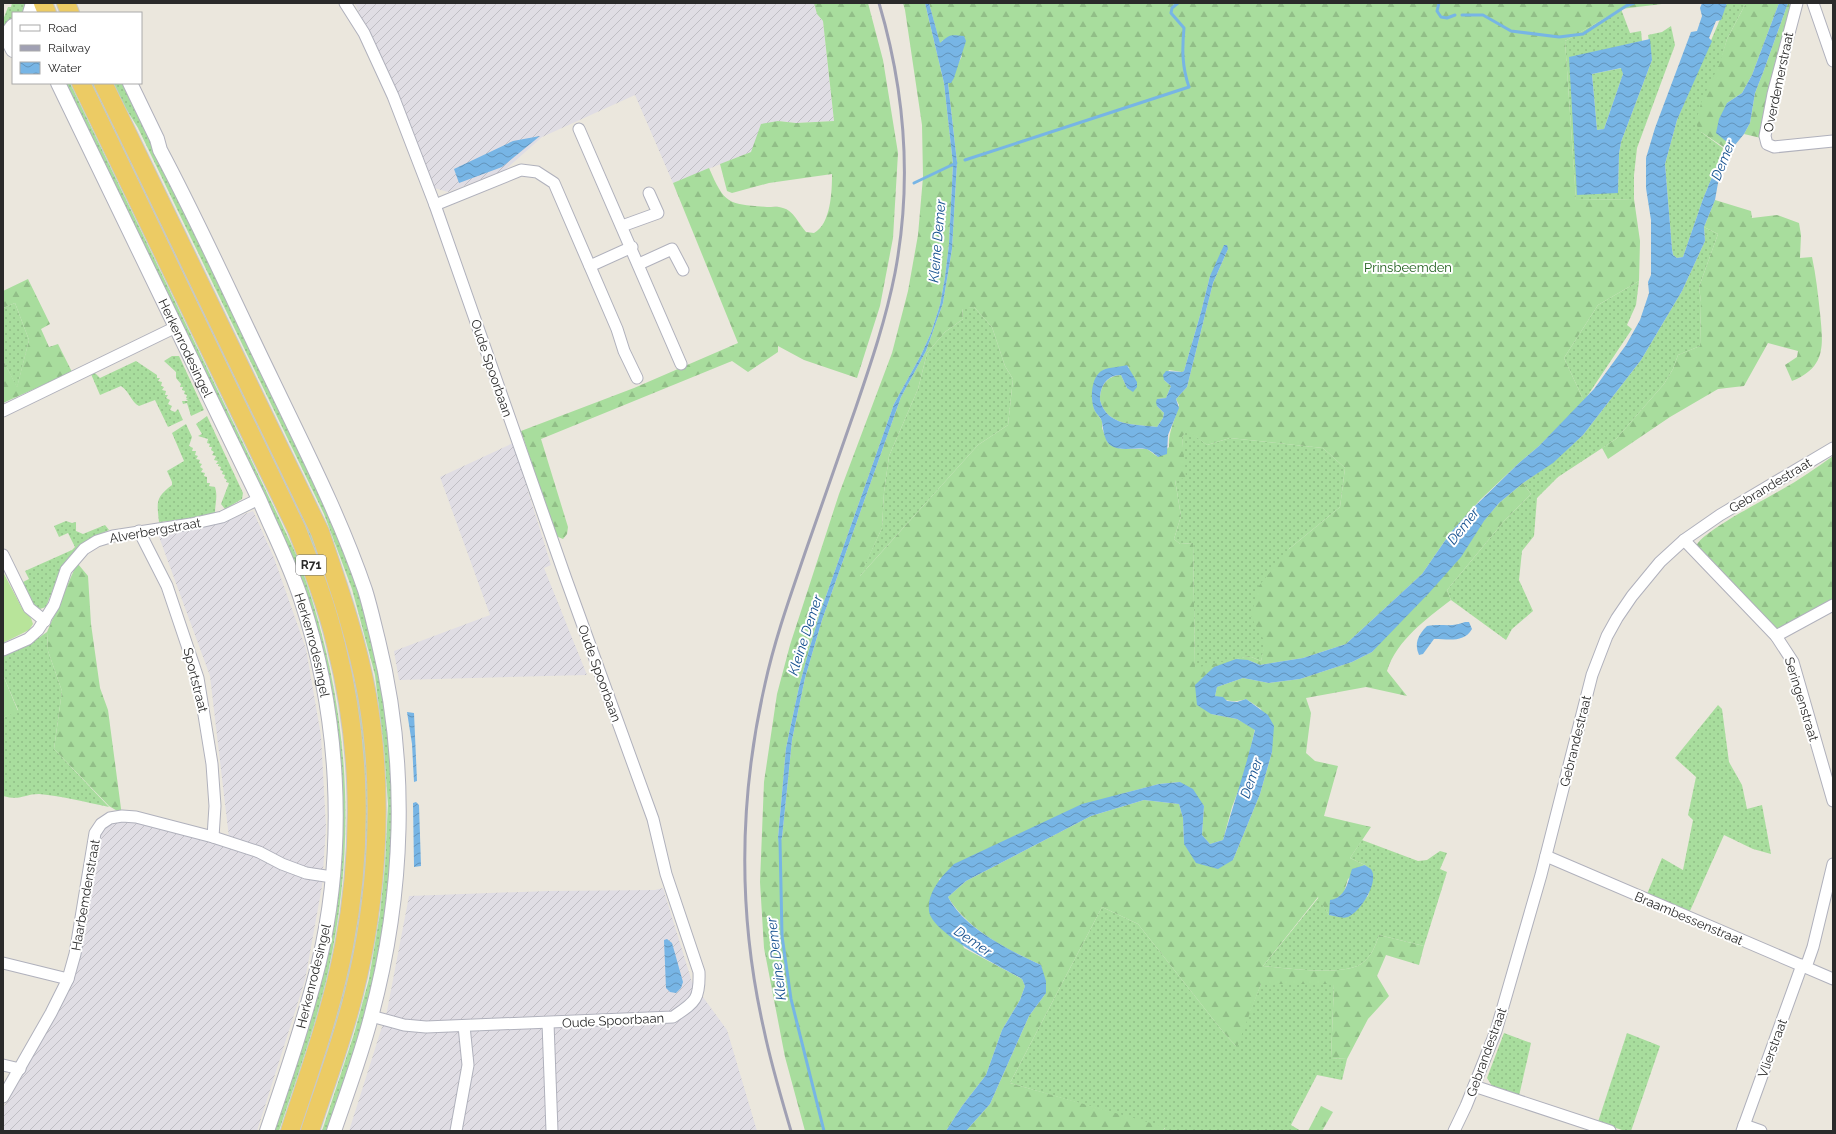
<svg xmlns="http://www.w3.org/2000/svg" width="1836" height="1134" font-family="Raleway,sans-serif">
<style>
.industrial{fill:url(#industrial-furrows)}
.grass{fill:url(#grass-dots)}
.forest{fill:url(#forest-firs);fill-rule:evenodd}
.park{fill:#a8dd9d}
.pitch{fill:#b8e49a}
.water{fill:url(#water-waves);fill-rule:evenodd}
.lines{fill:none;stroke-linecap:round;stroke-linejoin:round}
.stream{stroke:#77b5e5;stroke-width:3}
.minor-casing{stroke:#b0b1bc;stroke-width:13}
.tertiary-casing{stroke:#b0b1bc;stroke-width:16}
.trunk-casing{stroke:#c8c8c8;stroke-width:20}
.minor{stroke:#fff;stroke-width:11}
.tertiary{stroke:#fff;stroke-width:14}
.trunk{stroke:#eccb64;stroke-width:18}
.rail{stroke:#a0a0b3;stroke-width:3}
.labels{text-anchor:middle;stroke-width:4;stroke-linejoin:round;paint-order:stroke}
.shield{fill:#fff;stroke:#6a6a6a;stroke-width:1}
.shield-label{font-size:12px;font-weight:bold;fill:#2a2a2a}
.street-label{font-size:13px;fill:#2a2a2a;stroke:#fff}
.park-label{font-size:13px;fill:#22611f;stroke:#fff}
.water-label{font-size:14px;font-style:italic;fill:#175290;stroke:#fff}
</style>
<defs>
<pattern id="industrial-furrows" width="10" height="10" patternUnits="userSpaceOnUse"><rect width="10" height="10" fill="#e0dde4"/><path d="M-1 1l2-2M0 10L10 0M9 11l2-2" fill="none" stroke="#c0bec4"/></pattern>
<pattern id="grass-dots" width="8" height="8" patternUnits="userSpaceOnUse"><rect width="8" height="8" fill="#a8dd9d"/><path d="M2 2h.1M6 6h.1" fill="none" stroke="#91be87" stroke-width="1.8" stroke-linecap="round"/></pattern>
<pattern id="forest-firs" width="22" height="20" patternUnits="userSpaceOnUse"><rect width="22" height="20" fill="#a8dd9d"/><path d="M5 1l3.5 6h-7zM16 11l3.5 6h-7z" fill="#91be87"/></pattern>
<pattern id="water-waves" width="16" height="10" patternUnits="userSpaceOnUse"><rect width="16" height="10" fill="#77b5e5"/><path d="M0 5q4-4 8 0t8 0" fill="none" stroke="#6293ba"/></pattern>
</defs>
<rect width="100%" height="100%" fill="#ebe7dd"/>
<!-- industrial -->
<g class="industrial">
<polygon points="355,3 814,3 817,14 823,21 834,121 796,123 778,121 751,152 673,183 635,95 542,137 505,170 448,192 431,187"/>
<polygon points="513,443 551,565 544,568 587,675 399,680 394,651 490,615 440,477"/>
<polygon points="253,511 274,558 306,649 321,736 326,827 322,886 305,980 257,1131 3,1131 3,1108 28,1065 76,971 82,947 99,833 109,824 118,821 139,823 230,846 210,676 158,534 212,525"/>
<polygon points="663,888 692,982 727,1030 757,1131 349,1131 387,1011 409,896 548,891 655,890"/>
</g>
<!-- grass -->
<g class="grass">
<polygon points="12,3 29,3 24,13 13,13 13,20 3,31 3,20 8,7 11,7"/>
<polygon points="1727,3 1746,3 1727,39 1701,132 1723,148 1722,153 1703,199 1683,257 1677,258 1673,255 1672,249 1665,164 1677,120"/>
<polygon points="1621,9 1630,33 1641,31 1642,41 1569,58 1618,193 1619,154 1621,142 1652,60 1648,35 1662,32 1671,26 1675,45 1637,148 1634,175 1634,199 1576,200 1565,41"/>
<polygon points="1622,68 1623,74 1604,129 1597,130 1592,74"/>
<path d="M62,83H70L280,520C288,538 298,556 304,575C348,704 358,833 329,968C317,1023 297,1077 279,1131H272L337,897L318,643Z"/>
<polygon points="88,83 98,83 308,523 333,587 355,668 367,742 369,870 347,997 304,1131 299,1131 363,858 338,627"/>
<polygon points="110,83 124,83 323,502 354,573 367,616 388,715 394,810 391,867 378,965 360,1034 328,1131 322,1131 354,1034 369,979 380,913 385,865 388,804 384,750 375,675 352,589 324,514 138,128"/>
<polygon points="1704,227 1718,234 1699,287 1701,302 1700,346 1678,355 1673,369 1664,384 1616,439 1558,477 1537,498 1534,536 1522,551 1519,580 1533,611 1512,629 1506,640 1451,600 1447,590 1505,520 1531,494 1523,483 1552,463 1583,435 1641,360 1682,291 1705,241"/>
<polygon points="1639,281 1636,305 1627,325 1632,329 1584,401 1564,358 1598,305"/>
<polygon points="15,303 29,340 17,388 3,360 3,308"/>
<polygon points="974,307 992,327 1005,366 1013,379 1008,425 978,445 859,577 882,528 884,492 889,456 918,389 927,353 945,332 963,319 962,308"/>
<polygon points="172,356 179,356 204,410 191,416 187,403 183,404 182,401 188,401 186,399 188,399 186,398 187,395 184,394 185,391 182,390 183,387 180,387 181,384 176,378 176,372 164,361"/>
<path d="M136,361L157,375V378H160L158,381L162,382L161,386L164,387L162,390L166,391L165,395H168L166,398L170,400L168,404L172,406L170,410L175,412L178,409L183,420L168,427L155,400L139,406C131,402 130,392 121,386L100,395L91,374L95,373L100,378Z"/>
<polygon points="207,416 243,493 242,499 225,509 221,504 229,483 226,482 227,480 224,478 225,475 222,474 223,471 220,470 221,467 218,466 219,464 216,464 218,461 214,460 216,456 212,455 214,452 211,450 212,447 209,447 210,444 207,443 208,439 198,436 202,434 196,424"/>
<path d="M186,424L192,437L189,446L193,448L192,451H196L195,455L198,456L196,459L200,460L199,463L202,464L200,467L203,469L201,472L205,473L204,476L207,477V483H210L209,486L215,487C218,497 215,503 215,513L190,519L159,522C157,502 155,498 172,485V482L167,471L184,461L172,433Z"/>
<polygon points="1187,429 1207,445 1230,438 1323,448 1345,468 1340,507 1289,549 1261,661 1249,656 1195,669 1193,543 1180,544 1174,539 1181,516 1175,480 1183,452 1182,437"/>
<path d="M66,521L72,523L76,522V531L83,534L105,525L109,530C65,549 63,565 46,607L40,609L33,606L21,583L29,579L25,571L72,550L75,547L68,533L59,537L54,526Z"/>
<path d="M47,632L48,651L62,691L54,749L109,807C85,802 63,796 39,794C24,794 21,801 3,796V718L18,710L3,675V656L27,646Z"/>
<polygon points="1718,705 1722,709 1729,762 1742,785 1747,809 1762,805 1771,854 1753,849 1724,835 1689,913 1647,894 1662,858 1683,870 1693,820 1688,815 1696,777 1675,758"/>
<path d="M1362,840L1418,861L1427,860L1440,851L1447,853L1440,869L1447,872L1424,946L1379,935C1375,947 1372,956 1361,964C1343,976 1286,968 1263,966L1319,897L1329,915L1341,917L1368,896L1373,876L1371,870L1365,865L1350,858Z"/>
<polygon points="1102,907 1138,924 1224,1033 1236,1046 1261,984 1334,984 1331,1058 1347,1059 1342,1080 1317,1075 1291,1125 1301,1131 1163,1131 1165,1128 1010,1083"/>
<polygon points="1504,1033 1531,1043 1519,1096 1492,1086 1487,1078"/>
<polygon points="1627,1033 1660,1046 1631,1131 1625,1131 1598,1122"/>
</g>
<!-- forest -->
<g class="forest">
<path d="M814,3H868L883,60L898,153L893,238L880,306L857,378L804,360L778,346V352L748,372L732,361L541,439L568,527L567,534L563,539L556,536L521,431L634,388L738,343L673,183L709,168C725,205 728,204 767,207C772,207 778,206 783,208C793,210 799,224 806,232L814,233C831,224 832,191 832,174L769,183L732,193L727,191L720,164L751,152L761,124L778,121L796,123L834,121L823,21L817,14Z"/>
<path d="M903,3H925L944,83L953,164L949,244L945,277L940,305L931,333L921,355L894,404L820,613L809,650L799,687L786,748L778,838L779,842L782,838L792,740L805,678L822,620L901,397L926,351L943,303L952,249L957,162L948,83L962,56L943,40L940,44L929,3H1670L1621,9L1565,41L1576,200L1634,199L1640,241L1639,281L1598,305L1564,358L1584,401L1539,446L1520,462L1480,500L1451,532L1422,574L1346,644L1303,658L1260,665L1248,660L1214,667L1211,714L1237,719L1255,729L1244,776L1232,807L1223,840L1210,844L1202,835L1204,806L1180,782L1159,784L1121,794L939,879L964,948L1022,979L1025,986L1020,1000L1002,1030L986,1075L962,1106L946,1131H805L785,1057L764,948L760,882L764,782L777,694L790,645L839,494L892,353L908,291L918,235L923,177L922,125L905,10ZM1228,249L1213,283L1187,387L1176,399L1179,405C1175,420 1168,432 1169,447L1158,457L1147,449H1121L1108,443L1102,428V421L1094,409L1092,397L1103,370L1127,366L1129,367L1127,388L1121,375C1106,376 1100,387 1100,400C1107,427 1135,424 1157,427L1163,418L1164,413L1157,406V399L1166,398L1171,386L1164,380L1169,370L1182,372L1184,371L1201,312L1210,276ZM974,307L992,327L1005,366L1013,379L1008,425L978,445L860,576L882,528L884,492L889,456L918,389L927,353L945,332L963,319L962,309ZM1187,430L1207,445L1230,438L1323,448L1345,468L1340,507L1289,549L1258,587L1251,617L1265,642L1261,661L1249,656L1195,668L1193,543L1180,544L1174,539L1181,516L1175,480L1186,478L1182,437Z"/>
<polygon points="1746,3 1779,3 1752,75 1742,93 1727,103 1728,142 1725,148 1701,132 1697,126 1697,118 1702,100 1719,65 1727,39"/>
<polygon points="1788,3 1793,3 1761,138 1744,134 1750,123 1755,93 1764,70"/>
<path d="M1715,200L1751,211L1752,218L1777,215L1799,223L1801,235L1800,258L1812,257C1816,276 1818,294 1820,313C1823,344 1827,367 1792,381L1785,365L1797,357L1798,351L1768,343L1744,386L1718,389L1670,417L1608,459L1602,448L1616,439L1664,384L1673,369L1678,355L1700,346L1701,302L1699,287L1718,234L1704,227Z"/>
<polygon points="28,279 50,324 41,329 49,347 58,344 72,372 3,403 3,360 17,387 29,340 15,303 3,308 3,291"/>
<path d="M1833,456V601L1777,630L1696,546C1704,530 1763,501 1781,490C1799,480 1816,468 1833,456Z"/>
<path d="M1523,483L1531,494L1505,520L1447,590L1451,600C1426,619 1397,640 1387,671L1407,696L1366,687L1306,698L1311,713L1306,753L1315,761L1338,766L1324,816L1371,827L1350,858L1365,865L1348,879L1344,892L1336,899L1329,915L1318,897L1263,966C1286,968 1343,976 1361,964C1372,956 1375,947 1379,935L1424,946L1419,965L1386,955L1377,976L1389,996L1368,1019L1347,1059L1331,1058L1334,984H1261L1237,1047L1224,1033L1138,924L1102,907L1010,1083L1165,1127L1163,1131H966L990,1104L1029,1016L1046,993L1041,965C1006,949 968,930 948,897L966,881L1091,816L1144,800L1179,804L1183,818L1184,844L1233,860L1260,794L1272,752L1261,709L1246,699C1234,703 1227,701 1215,696L1217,687L1243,678L1269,683L1300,679L1352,662L1372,652L1499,503Z"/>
<polygon points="78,564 88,576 91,624 100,688 108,710 122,816 119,812 109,806 54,749 62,691 48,651 47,632 74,570"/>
<polygon points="1321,1106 1333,1112 1322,1131 1308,1131"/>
</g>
<!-- park -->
<polygon class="park" points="3,675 18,711 3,718"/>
<!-- pitch -->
<polygon class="pitch" points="3,572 22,608 31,618 33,624 29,630 3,643"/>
<!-- water -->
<g class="water">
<path d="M925,3H929L940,43C951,34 949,35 964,36L966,41L954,78L951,83H948L957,162L952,249L943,303L926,351L901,397L822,620L805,678L792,740L782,838L779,842L778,838L786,748L799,687L809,650L820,613L894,404L921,355L931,333L940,305L945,277L949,244L953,164L944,83Z"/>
<path d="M1702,3H1727L1721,20L1716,21L1709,38L1712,41L1677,120L1665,164L1672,249L1673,255L1677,258L1683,257L1703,199L1722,153L1730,156L1718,183L1715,200L1704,227L1705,241L1682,291L1641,360L1583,435L1553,463L1523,483L1499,503L1484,521L1461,557L1429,593L1372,652L1352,662L1300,679L1269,683L1243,678L1217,687L1215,696L1223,697L1227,701L1237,702L1246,699L1268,715L1274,726L1272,752L1260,794L1233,860L1218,869L1196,863L1184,844L1183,818L1179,804L1144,800L1091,816L966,881L948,897C965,929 1009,950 1041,965L1046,981V993L1029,1016L990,1104L966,1131H946L962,1106L986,1075L1002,1030L1020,1000L1025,986L1022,979C1002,967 932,934 929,911C927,892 942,876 954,864L1082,804L1159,784L1180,782L1193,789L1204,806L1202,835L1210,844L1223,840C1234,803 1246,767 1255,730L1237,719L1211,714L1197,705L1195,685L1214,667L1236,659L1248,660L1260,665L1303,658L1346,644L1422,574L1451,532L1472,509L1520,462L1539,446L1594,389L1626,345L1640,320L1649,293L1648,282L1651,275V220L1646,188V158L1655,128L1691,32L1697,31L1702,16L1700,8Z"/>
<polygon points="1779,3 1788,3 1764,70 1755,93 1750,123 1744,134 1735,145 1732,143 1729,150 1725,148 1727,142 1716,133 1719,119 1727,103 1742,93 1752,75"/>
<path d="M1650,39L1652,60L1621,142L1619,154L1618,193L1577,195L1569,57ZM1621,68L1623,74L1604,129L1597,130L1592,74Z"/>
<polygon points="540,136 502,167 459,183 454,169 513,141"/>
<path d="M1224,245H1227L1228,249L1213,283L1187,387L1176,399L1179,408L1168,435L1167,454L1158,457C1155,454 1150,450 1146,449C1134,447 1120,452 1110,445C1104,440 1103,428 1102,422C1101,417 1096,414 1094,409C1090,398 1091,376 1103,370C1109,367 1120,367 1127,365L1137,382V387L1133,392L1127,388L1121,375C1106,375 1100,387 1100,400C1107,427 1135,424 1157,427L1163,418L1164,413L1157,406L1156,402L1157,399L1166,398L1171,386L1164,380L1163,375L1166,371L1182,372L1184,371L1201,312L1210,276Z"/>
<path d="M1465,622H1469L1472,629C1464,643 1449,639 1434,639L1423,654L1419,655C1414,643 1418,635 1427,626C1442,623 1451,628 1465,622Z"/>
<polygon points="407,712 414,713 417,781 414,782 412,744"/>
<polygon points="416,802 419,805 421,866 414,867 413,803"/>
<path d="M1365,865C1367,867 1371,868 1372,871C1378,884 1360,912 1348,917C1342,919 1335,916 1329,915L1330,900C1346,898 1348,881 1352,869Z"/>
<polygon points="667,939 672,943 683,982 681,988 676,993 670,992 666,988 664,940"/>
</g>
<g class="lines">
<!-- stream -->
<g class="stream">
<polyline points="1439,3 1437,11 1441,17 1447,18 1455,15"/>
<polyline points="1462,15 1483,15 1511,31 1559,37 1583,34 1626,6 1634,3"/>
<polyline points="1725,158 1729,146"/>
<path d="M965,160L1189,87C1182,67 1182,49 1184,28L1171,13L1172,8L1178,3"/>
<polyline points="914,183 956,163"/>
<polyline points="780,840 782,936 791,999 824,1131"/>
</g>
<!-- minor casing -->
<g class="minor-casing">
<g id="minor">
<path d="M345,3L364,33L393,96L435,205L566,579L653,819L666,874L699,972C700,1000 695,1002 673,1017L426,1027L404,1025L371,1016"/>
<polyline points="1797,3 1773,94 1765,136 1767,144 1774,147 1833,141"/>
<polyline points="1813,3 1833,61"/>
<polyline points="579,129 681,364"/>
<polyline points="435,205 521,170 537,172 554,183 617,329 624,351 637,378"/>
<polyline points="622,226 658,213 649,193"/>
<polyline points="639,264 672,249 683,270"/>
<polyline points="590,266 632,247"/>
<polyline points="3,411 176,327"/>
<polyline points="139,531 167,586 198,678 212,764 215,806 213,837"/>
<polyline points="1684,540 1776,636 1793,662 1833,801"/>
<polyline points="3,555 29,608 45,621"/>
<polyline points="1776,636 1833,605"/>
<polyline points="3,650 28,639 38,630 54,605 66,570 84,549 97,541 113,536 191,524 222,517 259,499"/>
<polyline points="1546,856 1833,979"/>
<polyline points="3,963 68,979"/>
<polyline points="1806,967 1813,947 1833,864"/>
<polyline points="548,1023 552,1131"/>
<polyline points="3,1065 20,1069"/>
<polyline points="1474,1086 1610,1131"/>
<polyline points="3,1097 51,1013 68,979 75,954 95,833 101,824 110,818 122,816 136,817 213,837 259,852 282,864 306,873 332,877"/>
<polyline points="1744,1125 1761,1131"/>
<polyline points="456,1131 468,1065 464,1026"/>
<polyline points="1454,1131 1466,1106 1496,1031 1541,875 1592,675 1607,636 1617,618 1632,596 1660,562 1684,540 1720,515 1833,448"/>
<polyline points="1742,1131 1802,965"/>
</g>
</g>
<!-- tertiary casing -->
<g class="tertiary-casing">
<g id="tertiary">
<polyline points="30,13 33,3"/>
<polyline points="13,26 10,30 8,40 13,50"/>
<path id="s1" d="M58,83L259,499C273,532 290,565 301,599C339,713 347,844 319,962C305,1019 286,1075 267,1131"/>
<path d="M130,83L157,139L160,150C200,225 235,304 272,380C305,449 340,517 365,590C370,606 374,624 378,640C409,764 404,894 371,1017C361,1056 347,1093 334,1131"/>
</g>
</g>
<!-- trunk casing -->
<g class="trunk-casing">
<g id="trunk">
<polyline points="43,3 47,13"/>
<polyline points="66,3 70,13"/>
<path d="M81,83L297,530C312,568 327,606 336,645C361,743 363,847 344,946C332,1009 310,1070 290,1131"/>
<path d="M103,83L320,532C338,585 357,639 367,695C384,791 378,898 354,993C343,1039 325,1085 310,1131"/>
</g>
</g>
<!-- minor -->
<use href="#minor" class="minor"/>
<!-- tertiary -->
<use href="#tertiary" class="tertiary"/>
<!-- trunk -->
<use href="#trunk" class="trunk"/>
<!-- rail -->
<path class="rail" d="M791,1131C781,1097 771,1064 764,1030C738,916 739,798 765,684C775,638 791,594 806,550C822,503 839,455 856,407C871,363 886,319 895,273C912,183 905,91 879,3"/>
</g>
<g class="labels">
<!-- shield labels -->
<rect class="shield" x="296" y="555" width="30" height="20" rx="3"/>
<g class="shield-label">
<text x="311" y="569">R71</text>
</g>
<!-- street labels -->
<g class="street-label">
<text transform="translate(1778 82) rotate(-78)" y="5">Overdemerstraat</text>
<text dy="5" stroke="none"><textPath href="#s1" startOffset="294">Herkenrodesingel</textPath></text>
<text transform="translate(492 368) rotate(71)" y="5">Oude Spoorbaan</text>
<text transform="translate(1770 485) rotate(-31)" y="5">Gebrandestraat</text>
<text transform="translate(155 530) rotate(-10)" y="5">Alverbergstraat</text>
<text dy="5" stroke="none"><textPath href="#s1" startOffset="618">Herkenrodesingel</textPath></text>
<text transform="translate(600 673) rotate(70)" y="5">Oude Spoorbaan</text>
<text transform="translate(196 680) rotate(76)" y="5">Sportstraat</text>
<text transform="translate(1802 699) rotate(73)" y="5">Seringenstraat</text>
<text transform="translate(1575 741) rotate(-76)" y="5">Gebrandestraat</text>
<text transform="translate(85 895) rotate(-80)" y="5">Haarbemdenstraat</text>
<text transform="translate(1689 918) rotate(23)" y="5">Braambessenstraat</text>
<text transform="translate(313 976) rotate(-76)" y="5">Herkenrodesingel</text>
<text transform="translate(613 1020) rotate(-3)" y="5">Oude Spoorbaan</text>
<text transform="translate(1772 1048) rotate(-70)" y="5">Vlierstraat</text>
<text transform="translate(1486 1052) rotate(-70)" y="5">Gebrandestraat</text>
</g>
<!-- park labels -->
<g class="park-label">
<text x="1408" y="272">Prinsbeemden</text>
</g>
<!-- water labels -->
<g class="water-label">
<text transform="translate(1723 160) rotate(-68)" y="5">Demer</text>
<text transform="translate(937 241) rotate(-85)" y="5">Kleine Demer</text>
<text transform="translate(1463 526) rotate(-52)" y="5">Demer</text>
<text transform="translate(805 635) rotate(-72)" y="5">Kleine Demer</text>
<text transform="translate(1251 778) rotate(-71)" y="5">Demer</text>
<text transform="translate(973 941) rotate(34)" y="5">Demer</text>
<text transform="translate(776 959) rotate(-97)" y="5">Kleine Demer</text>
</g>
</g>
<!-- border -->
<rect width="1836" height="1134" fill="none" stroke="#2a2a2a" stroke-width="8"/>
<!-- legend -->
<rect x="12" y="12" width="130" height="72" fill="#ffffff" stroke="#aaaaaa"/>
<rect x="20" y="25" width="20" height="6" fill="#ffffff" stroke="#aaaaaa"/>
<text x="48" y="32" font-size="12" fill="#2a2a2a">Road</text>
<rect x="20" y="45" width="20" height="6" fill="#a0a0b3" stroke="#aaaaaa"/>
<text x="48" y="52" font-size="12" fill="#2a2a2a">Railway</text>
<rect x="20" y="62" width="20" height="12" fill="url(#water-waves)" stroke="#aaaaaa"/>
<text x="48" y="72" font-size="12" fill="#2a2a2a">Water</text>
</svg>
